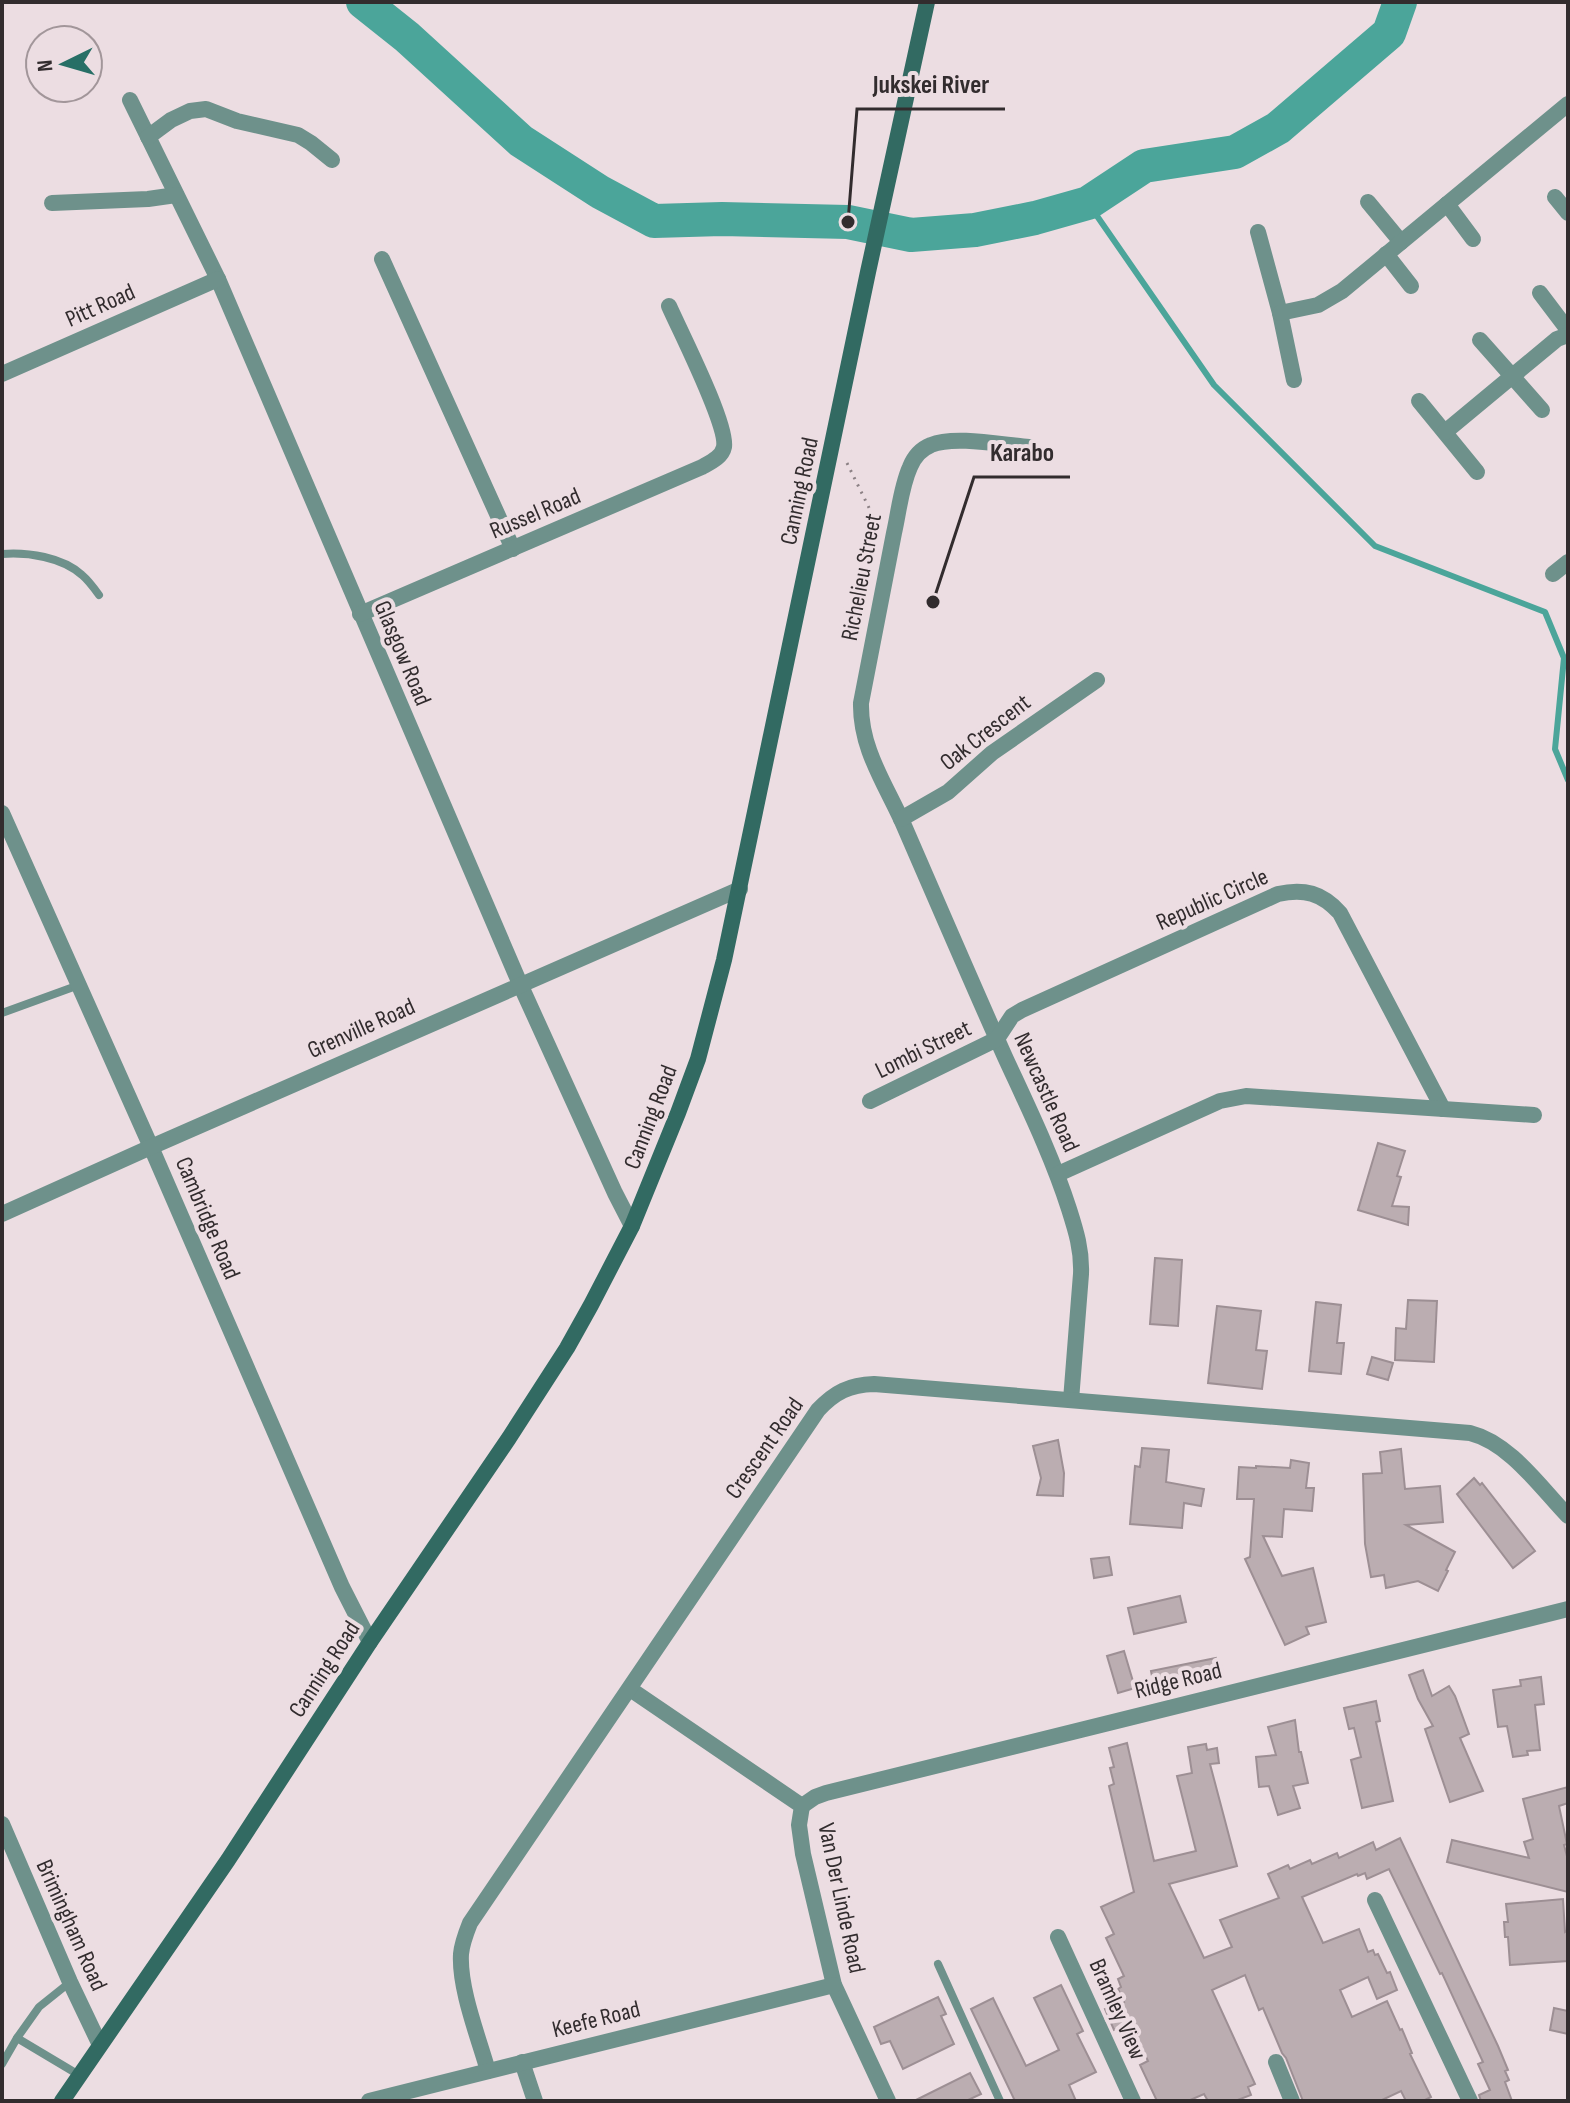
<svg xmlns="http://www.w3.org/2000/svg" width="1570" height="2103" font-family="'Sofia Sans Condensed',sans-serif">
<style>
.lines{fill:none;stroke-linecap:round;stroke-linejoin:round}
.stream{stroke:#4ba59a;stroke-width:6}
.river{stroke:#4ba59a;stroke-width:34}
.building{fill:#bbadb1;stroke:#9d8f94;stroke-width:2}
.path{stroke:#8c8185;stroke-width:3;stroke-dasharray:2 6;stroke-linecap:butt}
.service{stroke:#6e918b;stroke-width:8}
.minor{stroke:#6e918b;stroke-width:16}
.secondary{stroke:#326a62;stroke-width:16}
.labels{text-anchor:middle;stroke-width:8;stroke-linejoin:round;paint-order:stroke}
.street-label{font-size:24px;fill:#322c2e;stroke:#ecdde2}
.leader{fill:none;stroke:#322c2e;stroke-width:3}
.callout-dot{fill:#322c2e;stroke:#ecdde2;stroke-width:3}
.callout-label{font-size:26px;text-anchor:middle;font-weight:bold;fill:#322c2e;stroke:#ecdde2;stroke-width:8;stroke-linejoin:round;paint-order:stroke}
</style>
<rect width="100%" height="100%" fill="#ecdde2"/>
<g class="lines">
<!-- stream -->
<polyline class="stream" points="1088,203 1214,385 1375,546 1545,612 1564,658 1555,749 1568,780"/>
<!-- river -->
<polyline class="river" points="363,2 407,37 521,141 600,192 654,221 722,219 848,222 911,235 975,230 1035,218 1088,203 1144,166 1235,152 1278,128 1389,33 1400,2"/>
</g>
<!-- building -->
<g class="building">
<polygon points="1378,1143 1405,1151 1397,1176 1401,1177 1392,1206 1409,1207 1408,1225 1358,1210"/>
<polygon points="1155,1258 1182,1260 1178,1326 1150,1324"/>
<polygon points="1408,1300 1437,1301 1434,1362 1395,1360 1396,1328 1406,1329"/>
<polygon points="1316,1302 1341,1305 1337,1343 1344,1343 1341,1374 1309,1371"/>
<polygon points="1217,1306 1261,1311 1256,1350 1267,1351 1262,1389 1208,1383"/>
<polygon points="1372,1357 1393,1363 1388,1380 1367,1374"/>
<polygon points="1058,1440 1064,1473 1063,1496 1037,1495 1041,1478 1033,1446"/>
<polygon points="1142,1448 1169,1450 1166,1482 1204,1489 1201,1506 1184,1503 1182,1528 1130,1524 1135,1466 1140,1467"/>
<polygon points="1401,1449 1405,1489 1440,1486 1443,1522 1406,1525 1455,1552 1446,1570 1448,1571 1438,1591 1418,1581 1386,1588 1384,1575 1371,1577 1365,1544 1363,1474 1382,1473 1380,1452"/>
<polygon points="1291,1460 1309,1463 1306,1488 1314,1488 1312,1511 1284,1509 1282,1537 1263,1536 1282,1576 1313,1568 1326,1622 1306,1627 1309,1634 1285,1645 1245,1559 1250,1557 1254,1499 1237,1499 1239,1467 1256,1468 1256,1466 1290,1468"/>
<polygon points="1474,1478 1480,1485 1482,1483 1535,1551 1513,1568 1457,1494"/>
<polygon points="1109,1557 1112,1575 1094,1578 1091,1559"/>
<polygon points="1180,1596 1186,1622 1134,1634 1128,1608"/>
<polygon points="1124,1651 1135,1688 1118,1693 1107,1656"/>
<polygon points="1216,1658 1220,1672 1154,1686 1151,1671"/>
<polygon points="1423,1670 1432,1696 1449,1686 1455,1696 1469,1734 1460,1738 1483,1791 1450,1802 1425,1729 1433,1726 1418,1699 1409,1675"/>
<polygon points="1541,1677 1544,1704 1535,1705 1540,1750 1527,1751 1528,1755 1513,1757 1507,1726 1498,1727 1493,1690 1521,1686 1520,1680"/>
<polygon points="1376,1701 1380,1721 1376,1722 1393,1801 1362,1808 1351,1760 1361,1757 1354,1728 1349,1729 1344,1708"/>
<polygon points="1295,1720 1299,1752 1301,1752 1308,1783 1293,1786 1300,1808 1278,1815 1269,1786 1259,1787 1256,1757 1276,1755 1268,1727"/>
<polygon points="1127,1743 1154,1861 1196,1851 1177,1776 1192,1773 1188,1747 1206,1744 1207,1750 1217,1748 1219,1763 1210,1764 1237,1866 1169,1884 1204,1958 1232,1947 1220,1920 1279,1898 1268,1874 1288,1865 1290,1869 1310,1860 1312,1864 1337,1853 1339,1858 1373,1842 1376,1850 1400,1838 1498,2046 1508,2070 1505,2071 1509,2080 1505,2082 1512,2101 1481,2101 1479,2095 1490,2090 1478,2064 1483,2062 1442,1973 1440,1974 1389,1869 1367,1879 1365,1873 1358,1876 1357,1874 1302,1897 1323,1943 1359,1929 1368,1952 1373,1950 1375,1955 1378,1954 1387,1973 1390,1972 1397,1990 1377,1999 1368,1977 1340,1990 1352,2017 1387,2001 1400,2030 1402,2029 1412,2053 1410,2054 1431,2097 1423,2101 1406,2101 1401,2091 1380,2101 1303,2101 1286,2058 1282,2053 1263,2008 1259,2010 1245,1975 1212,1990 1255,2084 1248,2087 1251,2095 1235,2101 1208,2101 1204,2094 1188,2101 1157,2101 1140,2065 1148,2061 1130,2023 1114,2030 1105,2009 1124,2002 1118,1989 1121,1987 1118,1979 1124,1976 1106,1938 1114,1934 1101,1907 1134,1892 1109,1786 1114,1784 1110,1768 1114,1767 1109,1748"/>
<polygon points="1568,1787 1568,1803 1559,1806 1567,1844 1564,1845 1568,1860 1568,1892 1447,1862 1452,1840 1529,1858 1524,1842 1533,1839 1523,1799"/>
<polygon points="1563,1899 1565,1932 1568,1930 1568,1961 1510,1965 1508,1937 1505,1937 1504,1922 1508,1922 1506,1904"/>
<polygon points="1061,1985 1083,2031 1077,2034 1096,2072 1069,2085 1076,2101 1015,2101 971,2009 993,1998 1026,2066 1059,2050 1034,1998"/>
<polygon points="938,1997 946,2014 941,2016 954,2044 903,2069 890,2041 881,2044 874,2027"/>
<polygon points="1554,2008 1568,2011 1568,2034 1550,2030"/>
<polygon points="970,2073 981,2094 966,2101 914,2101"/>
</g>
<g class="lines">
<!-- path -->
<polyline class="path" points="847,463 877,524"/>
<!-- service -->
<g class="service">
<path d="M2,554C28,552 62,557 82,575C88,580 94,588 99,595"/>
<polyline points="2,1013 79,985"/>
<polyline points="938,1964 1000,2101"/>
<polyline points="17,2038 79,2075"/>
<polyline points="2,2064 17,2038 39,2007 69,1983"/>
</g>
<!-- minor -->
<g class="minor">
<polyline points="130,100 218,279 520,984 615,1193 632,1226"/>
<polyline points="148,137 171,120 190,111 206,109 237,121 298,135 311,143 332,160"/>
<polyline points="1555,197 1568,213"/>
<polyline points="1368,202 1401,242"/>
<polyline points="52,203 148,199 176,195"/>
<polyline points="1447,204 1473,239"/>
<polyline points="1258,232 1280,313 1294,380"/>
<polyline points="1386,254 1411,286"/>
<polyline points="382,259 513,549"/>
<polyline points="1540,293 1568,330"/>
<polyline points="1280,313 1318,305 1342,291 1568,104"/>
<polyline points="1480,340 1542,410"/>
<polyline points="2,374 218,279"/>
<polyline points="1419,401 1477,472"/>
<polyline points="1445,432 1557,339 1568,335"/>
<path d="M1029,447C1003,445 954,435 931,445C921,449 914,457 910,467C901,487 899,511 894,533C883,589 872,646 861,703C860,750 887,786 905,828C938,904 971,981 1005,1057C1028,1107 1052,1156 1069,1209C1076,1231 1082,1250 1081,1274L1071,1400"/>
<polyline points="1553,574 1568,562"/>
<path d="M360,614L702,467C711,462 722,457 724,447C728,425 680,331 669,306"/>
<polyline points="2,813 151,1147 342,1587 370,1642"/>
<polyline points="901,819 948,792 992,753 1097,680"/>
<path d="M870,1101L997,1039L1012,1016L1022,1010L1278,894C1304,888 1322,893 1340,913L1443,1109"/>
<polyline points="1058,1174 1220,1101 1246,1096 1534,1115"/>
<polyline points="2,1214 151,1147 740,889"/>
<polyline points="630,1689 802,1806 799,1825 803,1854 834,1985 888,2101"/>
<polyline points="802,1806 815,1797 826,1793 1568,1609"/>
<polyline points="2,1824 70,1982 100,2045"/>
<polyline points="1375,1900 1470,2101"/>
<polyline points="1058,1937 1133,2101"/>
<polyline points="522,2062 535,2101"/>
<polyline points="1276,2062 1292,2101"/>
<path d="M488,2071C478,2036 459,1988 461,1954C462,1943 466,1933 470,1923L818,1410C835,1392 849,1385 874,1384L1470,1433C1510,1443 1540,1487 1568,1516"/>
<polyline points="369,2101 834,1985"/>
</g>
<!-- secondary -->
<polyline class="secondary" points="62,2101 228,1860 370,1642 509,1438 567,1348 591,1305 632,1226 678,1113 698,1059 724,960 868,272 927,2"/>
</g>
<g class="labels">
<!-- street labels -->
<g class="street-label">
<text transform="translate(100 305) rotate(-24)" y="8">Pitt Road</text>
<text transform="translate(799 491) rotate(-78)" y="8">Canning Road</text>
<text transform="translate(535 513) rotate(-23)" y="8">Russel Road</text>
<text transform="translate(861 577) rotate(-79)" y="8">Richelieu Street</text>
<text transform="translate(403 653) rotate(67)" y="8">Glasgow Road</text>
<text transform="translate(985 732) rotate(-38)" y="8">Oak Crescent</text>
<text transform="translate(1212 899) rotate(-24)" y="8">Republic Circle</text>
<text transform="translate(361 1028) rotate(-24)" y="8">Grenville Road</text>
<text transform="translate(923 1049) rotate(-26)" y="8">Lombi Street</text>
<text transform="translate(1047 1092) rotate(66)" y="8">Newcastle Road</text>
<text transform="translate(650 1117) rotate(-69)" y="8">Canning Road</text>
<text transform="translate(208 1218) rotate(67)" y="8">Cambridge Road</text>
<text transform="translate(764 1448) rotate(-55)" y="8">Crescent Road</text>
<text transform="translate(324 1669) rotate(-57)" y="8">Canning Road</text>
<text transform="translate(1178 1680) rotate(-14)" y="8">Ridge Road</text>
<text transform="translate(842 1898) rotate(78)" y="8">Van Der Linde Road</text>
<text transform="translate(72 1925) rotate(66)" y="8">Brimingham Road</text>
<text transform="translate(1118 2009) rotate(66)" y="8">Bramley View</text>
<text transform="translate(596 2019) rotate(-14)" y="8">Keefe Road</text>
</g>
</g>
<!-- callouts -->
<path class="leader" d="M848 222L857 109H1005M933 602L974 477H1070"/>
<g class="callout-dot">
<circle cx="848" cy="222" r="8"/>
<circle cx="933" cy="602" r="8"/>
</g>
<g class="callout-label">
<text x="931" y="93">Jukskei River</text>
<text x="1022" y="461">Karabo</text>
</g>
<!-- border -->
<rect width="1570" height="2103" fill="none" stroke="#322c2e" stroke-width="8"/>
<!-- north arrow -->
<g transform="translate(64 64) rotate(265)"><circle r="38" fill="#ecdde2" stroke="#a2969a" stroke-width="2"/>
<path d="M0-6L14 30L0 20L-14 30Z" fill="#276f66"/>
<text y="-12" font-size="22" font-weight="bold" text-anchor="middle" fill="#322c2e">N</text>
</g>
</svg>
